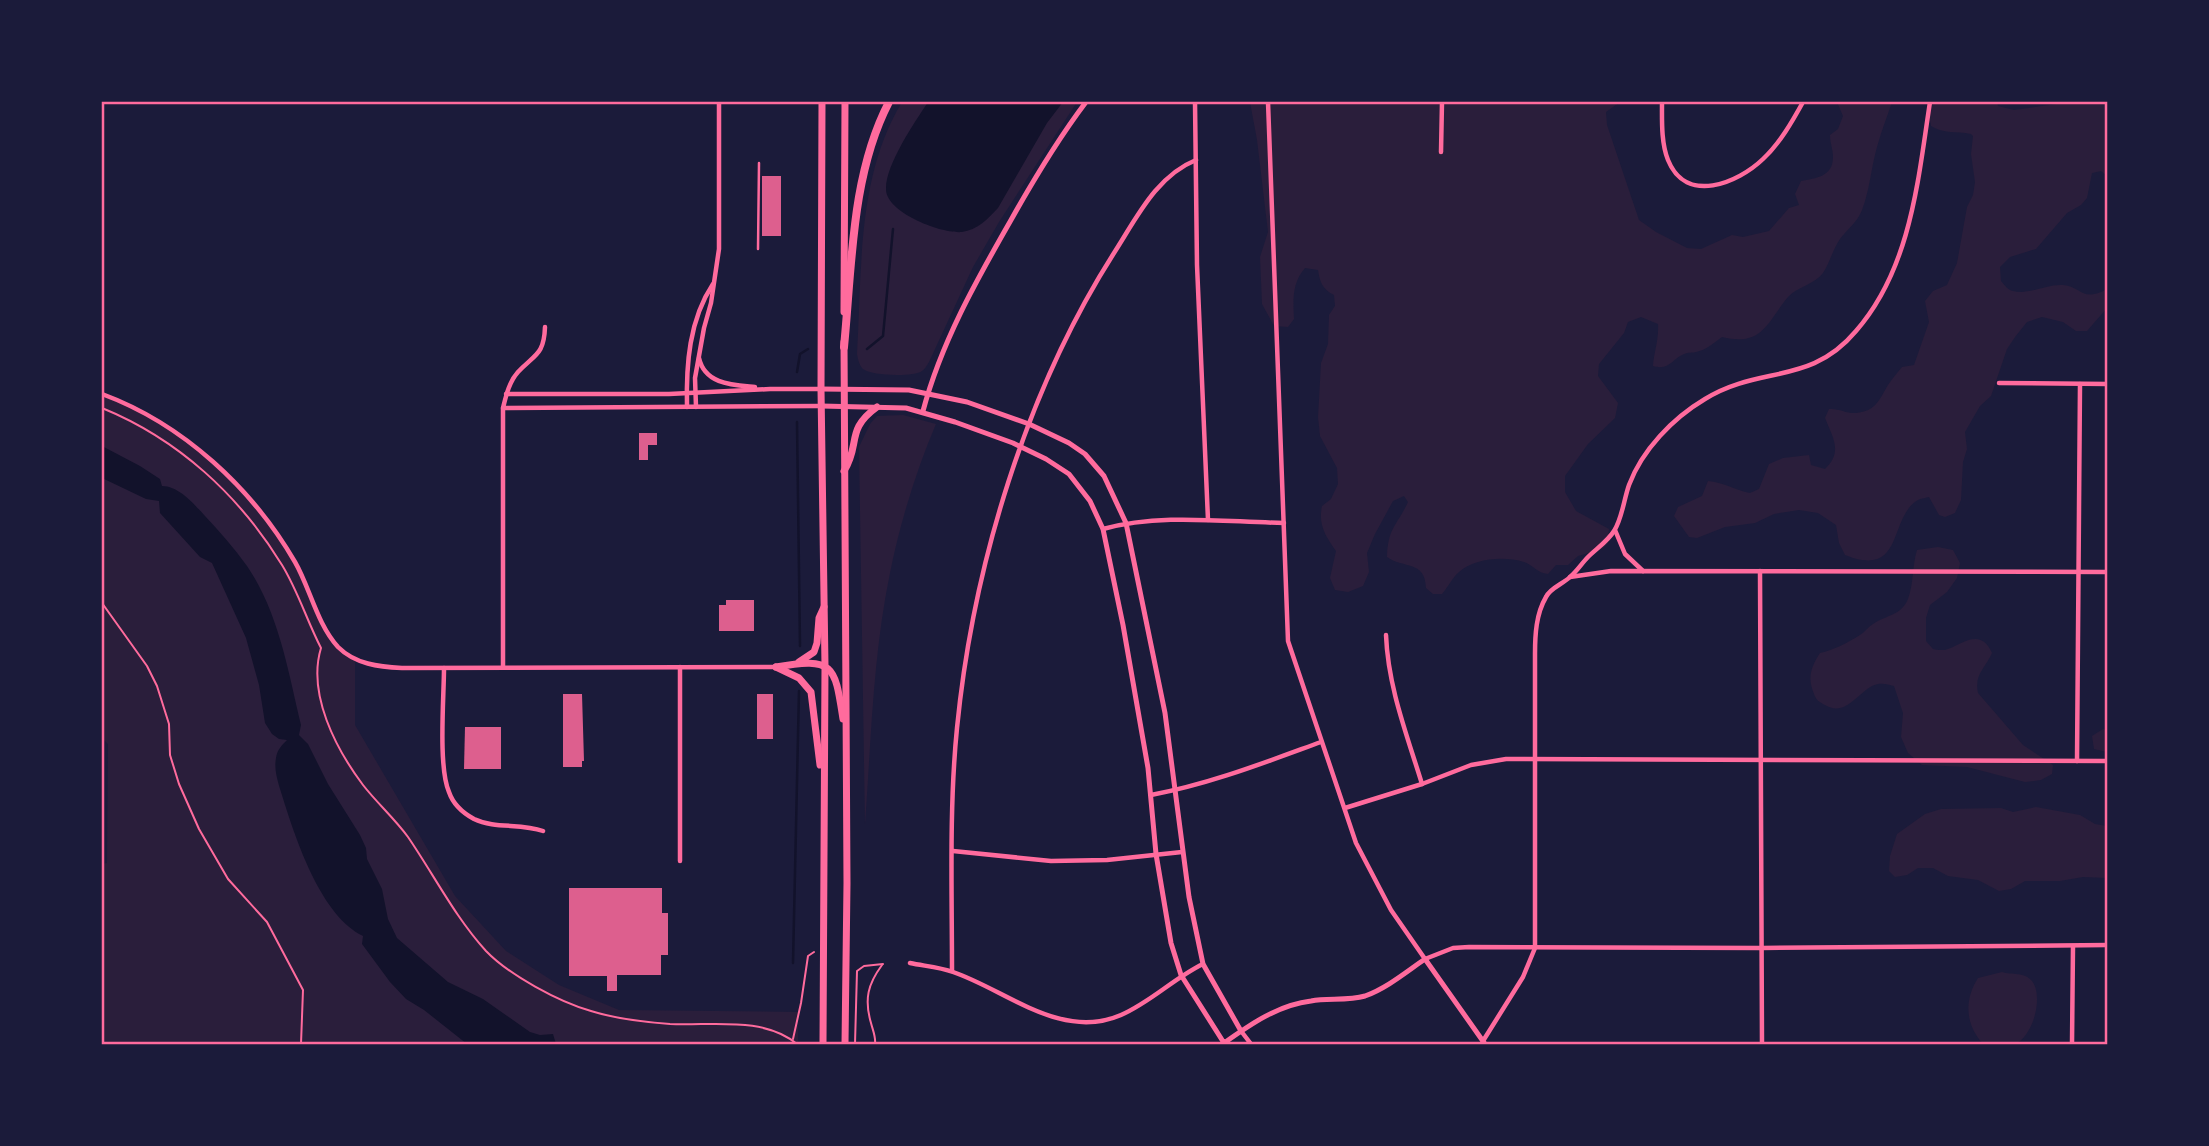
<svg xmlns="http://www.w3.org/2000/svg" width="2209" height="1146" font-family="'Noto Sans',sans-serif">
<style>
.green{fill:#2a1e3b}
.water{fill:#12122b}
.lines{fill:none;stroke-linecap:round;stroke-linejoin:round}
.stream{stroke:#12122b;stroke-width:2.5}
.building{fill:#dd5f8e}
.path{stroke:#ff6b9d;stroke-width:2}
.service{stroke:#ff6b9d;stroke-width:2.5}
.minor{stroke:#ff6b9d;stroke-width:4.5}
.tertiary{stroke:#ff6b9d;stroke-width:5}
.primary{stroke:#ff6b9d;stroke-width:7}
.motorway{stroke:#ff6b9d;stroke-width:8}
.neatline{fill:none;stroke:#ff6b9d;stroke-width:2.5}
</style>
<rect width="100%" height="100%" fill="#1b1b3a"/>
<!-- green -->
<g class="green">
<path d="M902,102H1077L999,222L973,267L929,362C927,365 925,369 922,371C914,377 871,376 863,369C859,365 858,359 857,354C862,269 857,176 902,102Z"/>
<path d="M1250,102H1620L1606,112L1607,125L1639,220L1656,232L1687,248L1701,249L1732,235L1743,237L1769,231L1789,208L1799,205L1795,194L1801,181C1816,178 1833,177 1833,157C1833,149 1830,143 1830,135L1838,129L1843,116L1837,102H1892C1887,117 1881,132 1877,147C1871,168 1870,189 1862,210C1857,223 1848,228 1840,239C1833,249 1830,262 1823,273C1815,284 1797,287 1788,297C1767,322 1763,347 1722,337C1714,343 1706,350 1696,352C1693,353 1688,352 1684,354C1672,359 1669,371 1653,366C1654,351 1659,340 1658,324L1641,317L1628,322L1624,333L1599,364L1598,376L1618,403L1615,418L1588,444L1565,476V492L1576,511L1609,529L1608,543L1602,549L1578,556L1568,565H1556L1548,574C1537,573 1533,565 1524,562C1504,556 1475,558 1459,572C1453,577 1448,587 1442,594H1433L1426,588C1425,560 1404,569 1387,557C1388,527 1397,526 1408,502L1404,496L1393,501L1375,534L1367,553L1369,572L1363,586L1348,592L1335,590L1330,578L1336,551C1325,536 1318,524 1322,506L1331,499L1338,484L1337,468L1320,436L1318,417L1321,363L1328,344L1329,315L1335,306L1334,295C1322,289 1320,282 1318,270L1305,268C1292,283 1293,299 1294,319L1288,327L1274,326L1262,304L1260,257L1268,232L1257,140Z"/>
<path d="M1927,102H1997L1998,106L2014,110L2063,103L2107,104V176L2101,171L2092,173L2087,198L2081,205L2067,213L2036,249L2010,257L2000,267L2001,281C2005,286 2008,290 2013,291C2029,295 2046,284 2063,285C2082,287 2082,302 2105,290L2107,283V308L2087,331H2076L2063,322L2042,317L2027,322L2015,337L2007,349L1991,396L1980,406L1965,432L1967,449L1963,462L1961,500L1955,513L1945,517L1939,515L1929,497C1926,498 1922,498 1918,500C1888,517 1905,579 1845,555L1839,543L1836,525L1818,513L1799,510L1774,514L1755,523L1725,527L1697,538L1689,537L1674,516L1678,507L1702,496L1708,481C1723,482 1735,490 1750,493L1759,489L1769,464L1783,458L1809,455L1811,465L1825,469C1843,452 1833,438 1825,418L1829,409C1839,408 1847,414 1856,413C1876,411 1879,400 1888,385C1892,379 1897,373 1902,367L1914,365L1929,322L1925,301L1933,291L1947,285L1957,263L1967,207L1973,195L1975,182L1971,154L1973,136L1971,134C1956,131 1944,134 1931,126Z"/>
<path d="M102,394C117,402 135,408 150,417C204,450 251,493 285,546C310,584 317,632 355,658V725L455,896L506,951L559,985L619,1010L798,1012V1044H102V864L107,863L108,744L102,738Z"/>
<path d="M903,415L936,424C916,471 900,523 890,573C873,655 871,741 865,825L859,447L870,424L877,416Z"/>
<path d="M1938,547L1953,550L1960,563L1957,578L1947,592L1930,605L1926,618V641L1933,649C1934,650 1944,650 1945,650C1961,646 1980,626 1992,653C1985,669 1974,674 1978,693L2023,745L2053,765L2052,774L2041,780L2025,782L1967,767L1922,765L1908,753L1901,737L1903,713L1894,686C1887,684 1880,682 1872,686C1857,694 1845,717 1825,705C1819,702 1816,700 1814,694C1807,678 1811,667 1820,653C1834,650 1847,643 1860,635C1865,632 1868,627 1873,624C1886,615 1901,616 1908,599C1914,583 1912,566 1917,550Z"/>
<polygon points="2103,729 2107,730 2107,752 2094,749 2092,736"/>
<polygon points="2036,807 2080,815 2095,824 2107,826 2107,878 2083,877 2060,881 2025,881 2011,889 1999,891 1978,880 1948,876 1933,868 1918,868 1907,875 1895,877 1889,871 1890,856 1897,834 1925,814 1941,809 2001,808 2013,812"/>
<path d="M2002,972C2012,975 2025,972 2032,981C2044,996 2033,1037 2015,1044C2007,1047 1992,1045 1983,1044C1965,1024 1964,1000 1978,978Z"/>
</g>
<!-- water -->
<g class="water">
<path d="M928,102H1063L1047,123L998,208C988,219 977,230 962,232C942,234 887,213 886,190C885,165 915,122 928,102Z"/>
<path d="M102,446L140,466L160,479L162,486C179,486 194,504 205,516C220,532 234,548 247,566C279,613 288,671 301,725L299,735L308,744L328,784L360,835L366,848L367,859L382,889L388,919L397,938L448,982L483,999L530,1032L540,1035L553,1034L556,1044H467L424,1010L406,999L390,982L362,944L363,936C322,916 298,845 285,805C281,790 273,773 276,758C277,750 282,745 287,740L279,739L272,734L265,723L259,685L246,638L212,563L200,557L160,513L159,501L146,499L102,478Z"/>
</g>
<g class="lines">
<!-- stream -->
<g class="stream">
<polyline points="867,349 883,336 893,229"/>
<polyline points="797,372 800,354 808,349"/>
<polyline points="797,422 800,646"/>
<polyline points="793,963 799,691"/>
</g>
</g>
<!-- building -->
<g class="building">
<rect x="762" y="176" width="19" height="60"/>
<polygon points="639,433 657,433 657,445 648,445 648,460 639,460"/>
<polygon points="726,600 754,600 754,631 719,631 719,605 726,605"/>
<polygon points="563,694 582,694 584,761 582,761 582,767 563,767"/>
<rect x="757" y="694" width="16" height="45"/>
<polygon points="465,727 501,727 501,769 464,769"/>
<polygon points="569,888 662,888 662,913 668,913 668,955 661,955 661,975 617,975 617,991 607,991 607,976 569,976"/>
</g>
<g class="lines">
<!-- path -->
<g class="path">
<path d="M102,408C178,439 239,495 282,565C298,591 307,621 321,648C307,694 336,749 363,785C377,803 395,819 408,837C434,875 455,917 486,951C509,975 559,1002 591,1011C616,1019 643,1022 670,1024C712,1026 763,1016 797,1044"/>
<polyline points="102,603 147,666 157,686 169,724 170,755 179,784 199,829 228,879 267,922 303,990 301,1044"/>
<polyline points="793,1039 801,1003 808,956 814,952"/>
<polyline points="855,1044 857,971 864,966 883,964"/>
<path d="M875,1044C876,1037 873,1031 871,1023C864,999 868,984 882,965"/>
</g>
<!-- service -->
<polyline class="service" points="758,249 759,163"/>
<!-- minor -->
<g class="minor">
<polyline points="1195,102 1197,265 1208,520"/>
<polyline points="1268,102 1288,641 1356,843 1391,910 1425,959 1453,948 1469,947 1762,948 2108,945"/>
<path d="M1662,102C1662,120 1661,143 1668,160C1686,205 1738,183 1763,159C1780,143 1792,122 1803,102"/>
<polyline points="1441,152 1442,102"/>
<path d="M699,358C705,385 734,385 755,387"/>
<polyline points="1999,383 2108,384"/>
<path d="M102,394C183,424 252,488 295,562C310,588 317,624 338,647C355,664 379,667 402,668L776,667"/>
<polyline points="506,394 669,394 770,389 821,389"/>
<path d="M687,407C686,365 689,320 713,284"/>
<polyline points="696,407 695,378 704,328 711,303 719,249 719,102"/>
<polyline points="503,408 821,406"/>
<path d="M1103,529C1161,513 1224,522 1284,523"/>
<polyline points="1615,530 1625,554 1643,571"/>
<polyline points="1760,571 1762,1044"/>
<polyline points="1570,577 1611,571 2108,572"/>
<path d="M1386,635C1388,687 1407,735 1422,784"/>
<path d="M503,667V408C506,396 509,382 518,372C535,354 544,355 545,327"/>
<path d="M444,668C444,697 438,767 449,792C453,804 463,813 474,819C495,829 521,823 543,831"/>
<polyline points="2077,761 2080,384"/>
<path d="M1151,795C1210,784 1266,762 1321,742"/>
<polyline points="1345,808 1422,784 1471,765 1506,759 2108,761"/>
<polyline points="953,851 1051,861 1107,860 1182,852"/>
<polyline points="680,861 680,667"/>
<path d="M910,963C924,966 939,967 953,972C1006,990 1061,1041 1121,1015C1151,1002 1174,978 1203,964"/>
<path d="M952,971C952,891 949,808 957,728C973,566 1026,391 1114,253C1136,219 1156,176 1196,160"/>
<polyline points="1241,1031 1251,1044"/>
<path d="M1483,1041L1523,977L1535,948V654C1535,635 1536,614 1546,597C1550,588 1563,584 1570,577C1577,571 1582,563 1588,557C1596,549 1608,541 1614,531C1622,519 1624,499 1629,485C1642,450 1673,418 1705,399C1760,365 1810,386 1856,331C1911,268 1918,180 1930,102"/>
<polyline points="2072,1044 2073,946"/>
</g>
<!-- tertiary -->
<g class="tertiary">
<polyline points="821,389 909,390 967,402 1029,424 1069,443 1085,454 1104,476 1126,523 1165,713 1189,897 1203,964 1241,1031"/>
<path d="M821,406L906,408L955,422L1013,443L1046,459L1069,474L1090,501L1103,529L1123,625L1148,768L1156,854L1171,943L1181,975L1224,1043C1251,1024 1278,1005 1311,1001C1328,998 1348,1001 1365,996C1387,988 1406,972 1425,959L1485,1044"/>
<path d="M923,411C941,343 976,281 1011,220C1034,179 1058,139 1086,102"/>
</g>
<!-- primary -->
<g class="primary">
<polyline points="822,102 821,389 825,666 823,1044"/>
<polyline points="844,312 845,102"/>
<polyline points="844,342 847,883 845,1044"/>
<path d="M844,471C861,444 845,430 877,407"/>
<polyline points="799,662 814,652 817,643 819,618 824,607"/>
<polyline points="776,667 799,678 811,692 820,765"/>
<path d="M776,667C835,656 835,667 843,719"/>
</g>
<!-- motorway -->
<path class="motorway" d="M844,347C852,266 851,175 889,102"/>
</g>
<!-- border -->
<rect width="2209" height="1146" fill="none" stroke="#1b1b3a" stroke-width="206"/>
<rect x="103" y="103" width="2003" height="940" class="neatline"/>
</svg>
